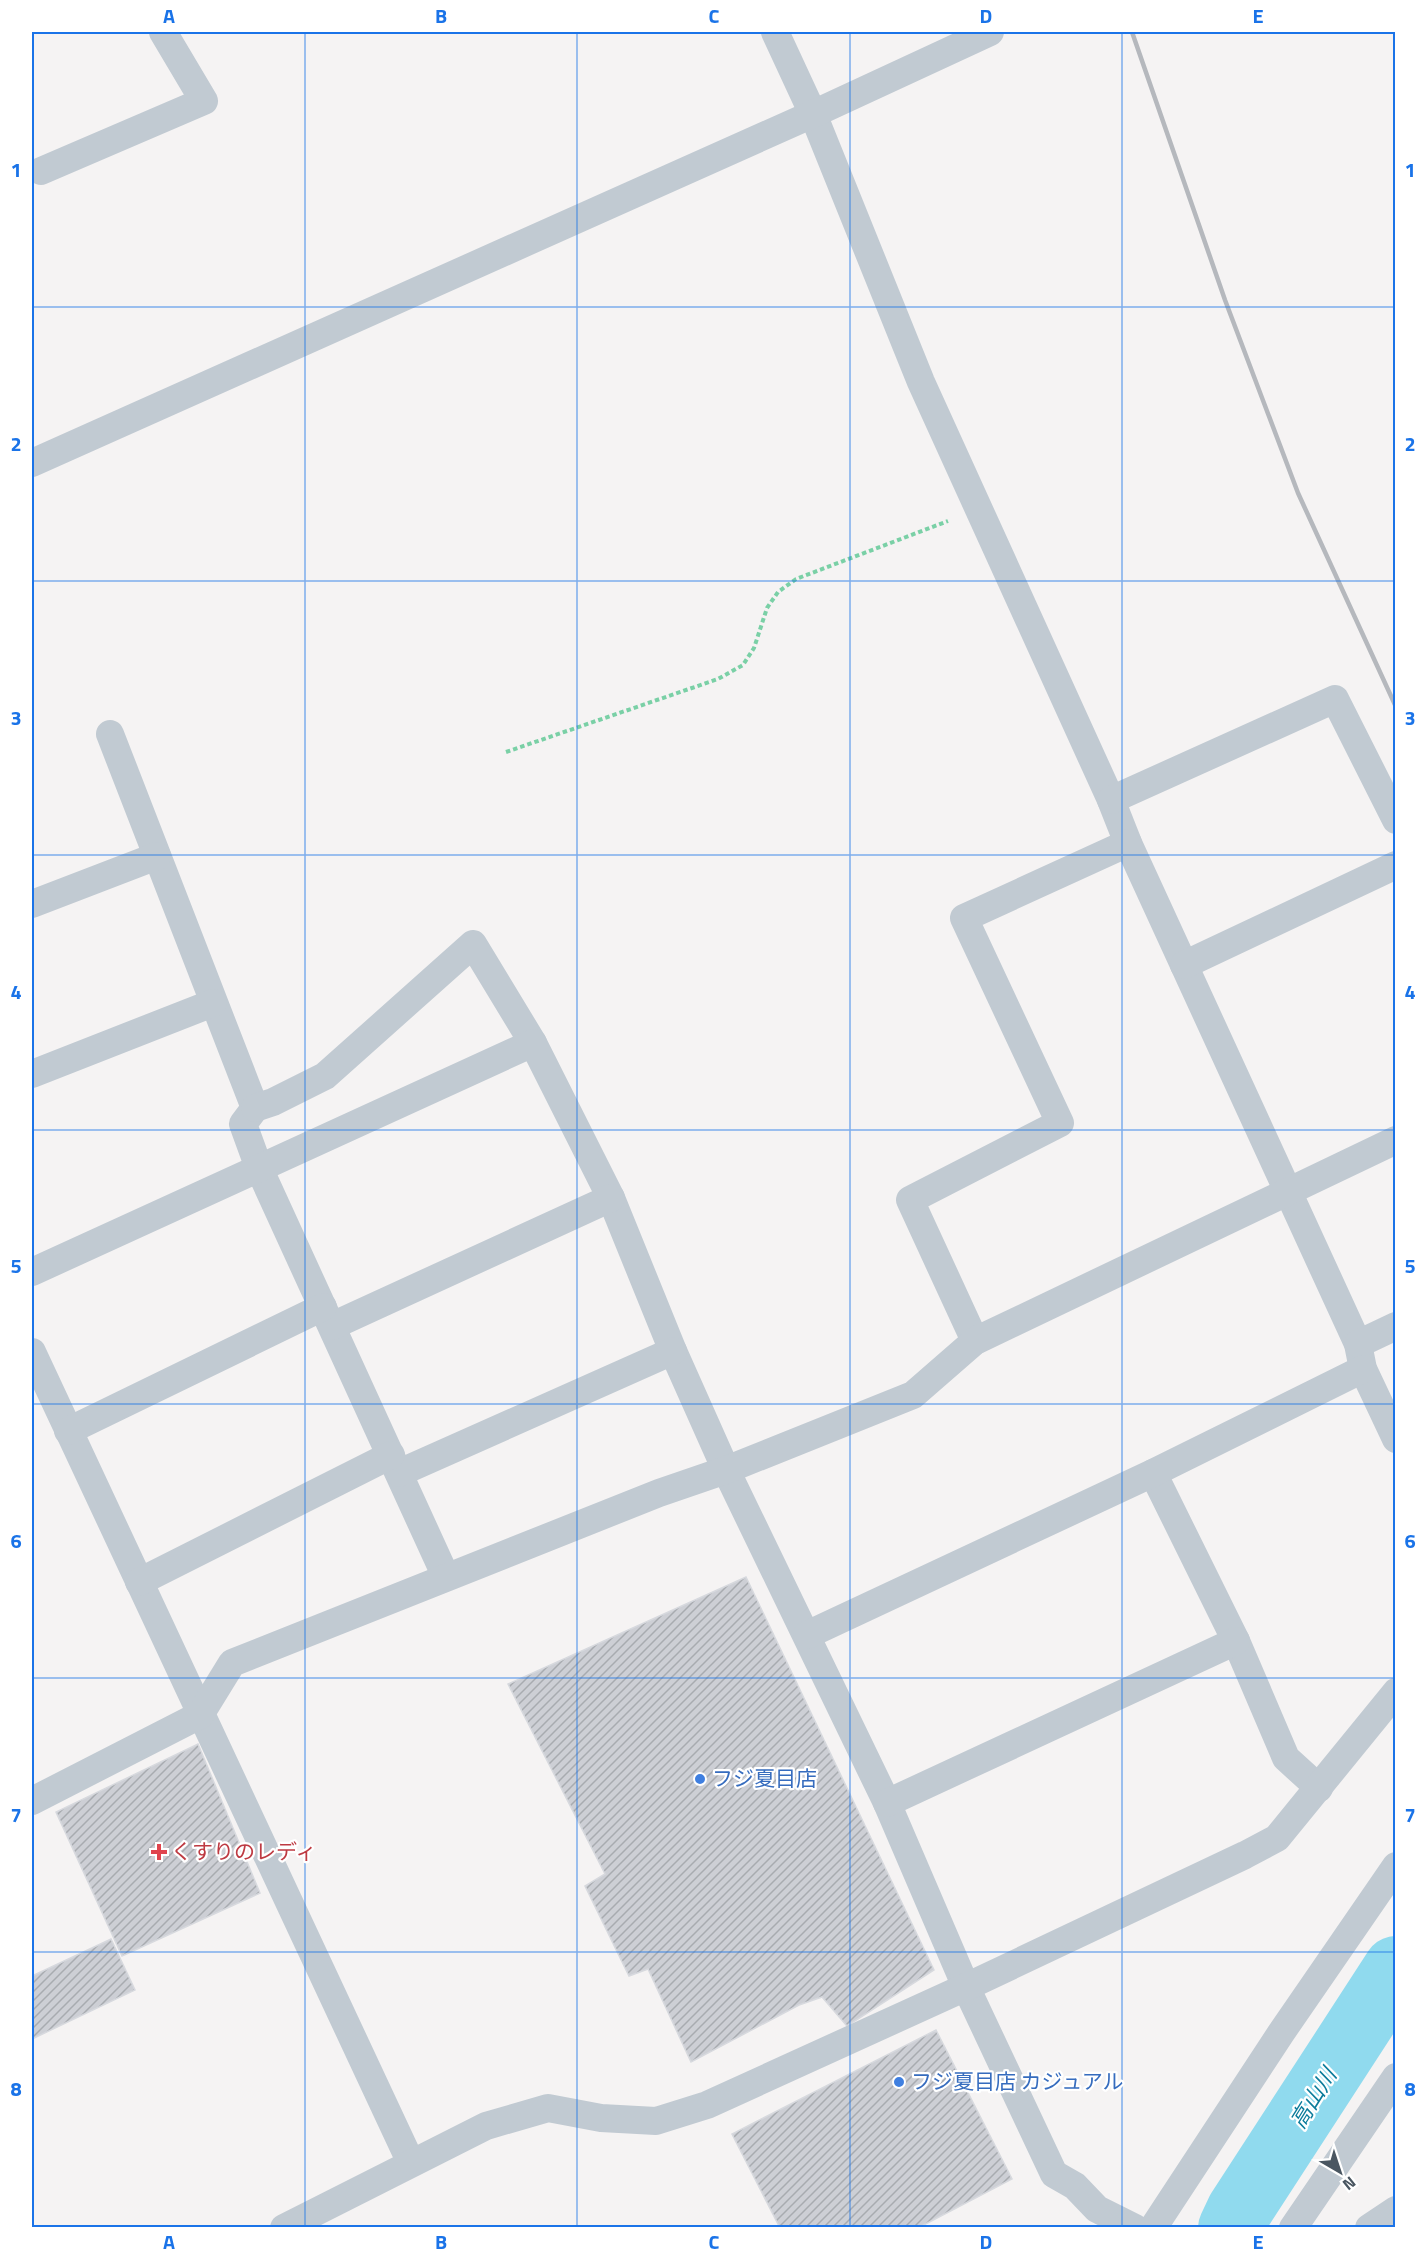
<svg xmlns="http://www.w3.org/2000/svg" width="1427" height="2259" font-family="'Titillium Web','Noto Sans JP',sans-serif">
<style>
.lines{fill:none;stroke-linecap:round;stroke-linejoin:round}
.river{stroke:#90daee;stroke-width:66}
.building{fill:url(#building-hatch);stroke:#d7d9de;stroke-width:1.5}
.path{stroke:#7ad0a6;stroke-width:4;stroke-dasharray:4.5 3;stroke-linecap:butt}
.street{stroke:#c1cad2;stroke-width:28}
.rail{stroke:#b5b8bd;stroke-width:4.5}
.grid{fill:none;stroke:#1a73e8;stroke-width:1.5;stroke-opacity:0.55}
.shop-dot{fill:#3f7fe0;stroke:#fff;stroke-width:2}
.health-dot{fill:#e0444e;stroke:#fff;stroke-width:2}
.labels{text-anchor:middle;stroke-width:4.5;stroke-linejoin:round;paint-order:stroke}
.shop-label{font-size:21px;fill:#366cbe;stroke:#fff;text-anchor:start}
.health-label{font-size:21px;fill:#be3a42;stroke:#fff;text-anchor:start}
.water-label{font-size:22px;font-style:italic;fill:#0c7c9b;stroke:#fff}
.neatline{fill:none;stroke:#1a73e8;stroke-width:2}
.grid-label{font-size:20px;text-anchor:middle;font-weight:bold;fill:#1a73e8}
</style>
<defs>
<pattern id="building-hatch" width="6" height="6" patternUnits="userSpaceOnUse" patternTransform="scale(1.5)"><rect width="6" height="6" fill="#cdcfd5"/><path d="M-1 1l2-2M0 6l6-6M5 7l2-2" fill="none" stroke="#a8abb0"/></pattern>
</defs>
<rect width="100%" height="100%" fill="#f5f3f3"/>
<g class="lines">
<!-- river -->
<polyline class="river" points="1231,2228 1239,2211 1396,1969"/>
</g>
<!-- building -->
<g class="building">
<polygon points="746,1577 934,1970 847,2026 822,1997 799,2005 691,2062 648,1969 629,1976 585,1886 605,1874 508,1684"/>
<polygon points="198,1744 260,1893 122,1956 56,1812"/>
<polygon points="111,1939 135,1990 32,2039 32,1976"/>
<polygon points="936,2030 1012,2179 918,2228 780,2228 732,2134"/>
</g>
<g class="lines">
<!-- path -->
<polyline class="path" points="506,752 718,679 743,665 754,648 767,608 778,592 796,579 948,521"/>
<!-- street -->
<g class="street">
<polyline points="775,32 813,114 921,382 1111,800 1128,843 1358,1344 1363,1369 1396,1439"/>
<polyline points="41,171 204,101 163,32"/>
<polyline points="32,463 813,114 990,32"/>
<polyline points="110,734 255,1108 243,1124 259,1168 446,1577"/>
<polyline points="1111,800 1335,699 1396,820"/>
<polyline points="32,904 157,856"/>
<polyline points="1184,965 1396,865"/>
<polyline points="32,1074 213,1003"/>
<polyline points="255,1108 273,1102 325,1076 473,944 533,1043"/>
<polyline points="32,1272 533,1043 611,1198 673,1351 726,1470 887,1803 966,1987 1054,2174 1075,2186 1097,2209 1135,2228"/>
<polyline points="332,1326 611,1198"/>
<polyline points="975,1341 910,1200 1060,1123 964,918 1128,843"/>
<polyline points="1358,1344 1396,1326"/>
<polyline points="32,1352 411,2163"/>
<polyline points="68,1431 323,1307"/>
<polyline points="399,1473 673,1351"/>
<polyline points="1153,1473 1236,1641 1286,1758 1319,1788"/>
<polyline points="139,1582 391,1455"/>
<polyline points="807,1635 1153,1473 1363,1369"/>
<polyline points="32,1801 200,1715 232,1663 659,1493 726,1470 913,1395 975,1341 1396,1140"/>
<polyline points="887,1803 1236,1641"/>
<polyline points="284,2228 486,2126 548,2108 601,2118 656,2121 707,2105 966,1987 1245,1855 1277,1838 1396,1692"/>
<polyline points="1153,2228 1281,2033 1396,1866"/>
<polyline points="1293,2228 1396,2077"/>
<polyline points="1369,2228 1396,2210"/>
</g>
<!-- rail -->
<polyline class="rail" points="1132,32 1225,300 1298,493 1396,707"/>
</g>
<!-- grid -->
<path class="grid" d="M305,32V2228M577,32V2228M850,32V2228M1122,32V2228M32,307H1396M32,581H1396M32,855H1396M32,1130H1396M32,1404H1396M32,1678H1396M32,1952H1396"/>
<!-- markers -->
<g class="shop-dot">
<circle cx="700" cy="1779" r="6"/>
<circle cx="899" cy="2082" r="6"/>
</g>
<path class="health-dot" d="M156 1843h6v6h6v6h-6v6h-6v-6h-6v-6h6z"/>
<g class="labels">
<!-- shop labels -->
<g class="shop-label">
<text x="712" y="1786">フジ夏目店</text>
<text x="911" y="2089">フジ夏目店 カジュアル</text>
</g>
<!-- health labels -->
<g class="health-label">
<text x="171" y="1859">くすりのレディ</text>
</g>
<!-- water labels -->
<g class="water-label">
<text transform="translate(1313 2098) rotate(-58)" y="8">高山川</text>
</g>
</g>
<!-- border -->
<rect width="1427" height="2259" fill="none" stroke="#ffffff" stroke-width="66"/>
<!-- north arrow -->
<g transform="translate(1340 2172) rotate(141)" stroke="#ffffff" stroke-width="4.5" paint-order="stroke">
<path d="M0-4.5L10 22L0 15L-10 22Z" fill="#4a5661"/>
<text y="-9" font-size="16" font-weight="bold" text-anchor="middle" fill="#4a5661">N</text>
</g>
<rect x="33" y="33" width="1361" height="2193" class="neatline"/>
<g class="grid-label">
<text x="169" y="23">A</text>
<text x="441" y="23">B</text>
<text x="714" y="23">C</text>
<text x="986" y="23">D</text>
<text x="1258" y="23">E</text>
<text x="16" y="177">1</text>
<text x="1410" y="177">1</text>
<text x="16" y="451">2</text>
<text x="1410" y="451">2</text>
<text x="16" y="725">3</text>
<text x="1410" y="725">3</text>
<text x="16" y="999">4</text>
<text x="1410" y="999">4</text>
<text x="16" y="1273">5</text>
<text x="1410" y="1273">5</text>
<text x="16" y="1548">6</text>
<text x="1410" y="1548">6</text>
<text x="16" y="1822">7</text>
<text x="1410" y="1822">7</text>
<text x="16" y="2096">8</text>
<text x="1410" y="2096">8</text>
<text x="169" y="2249">A</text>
<text x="441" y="2249">B</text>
<text x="714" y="2249">C</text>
<text x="986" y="2249">D</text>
<text x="1258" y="2249">E</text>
</g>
</svg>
